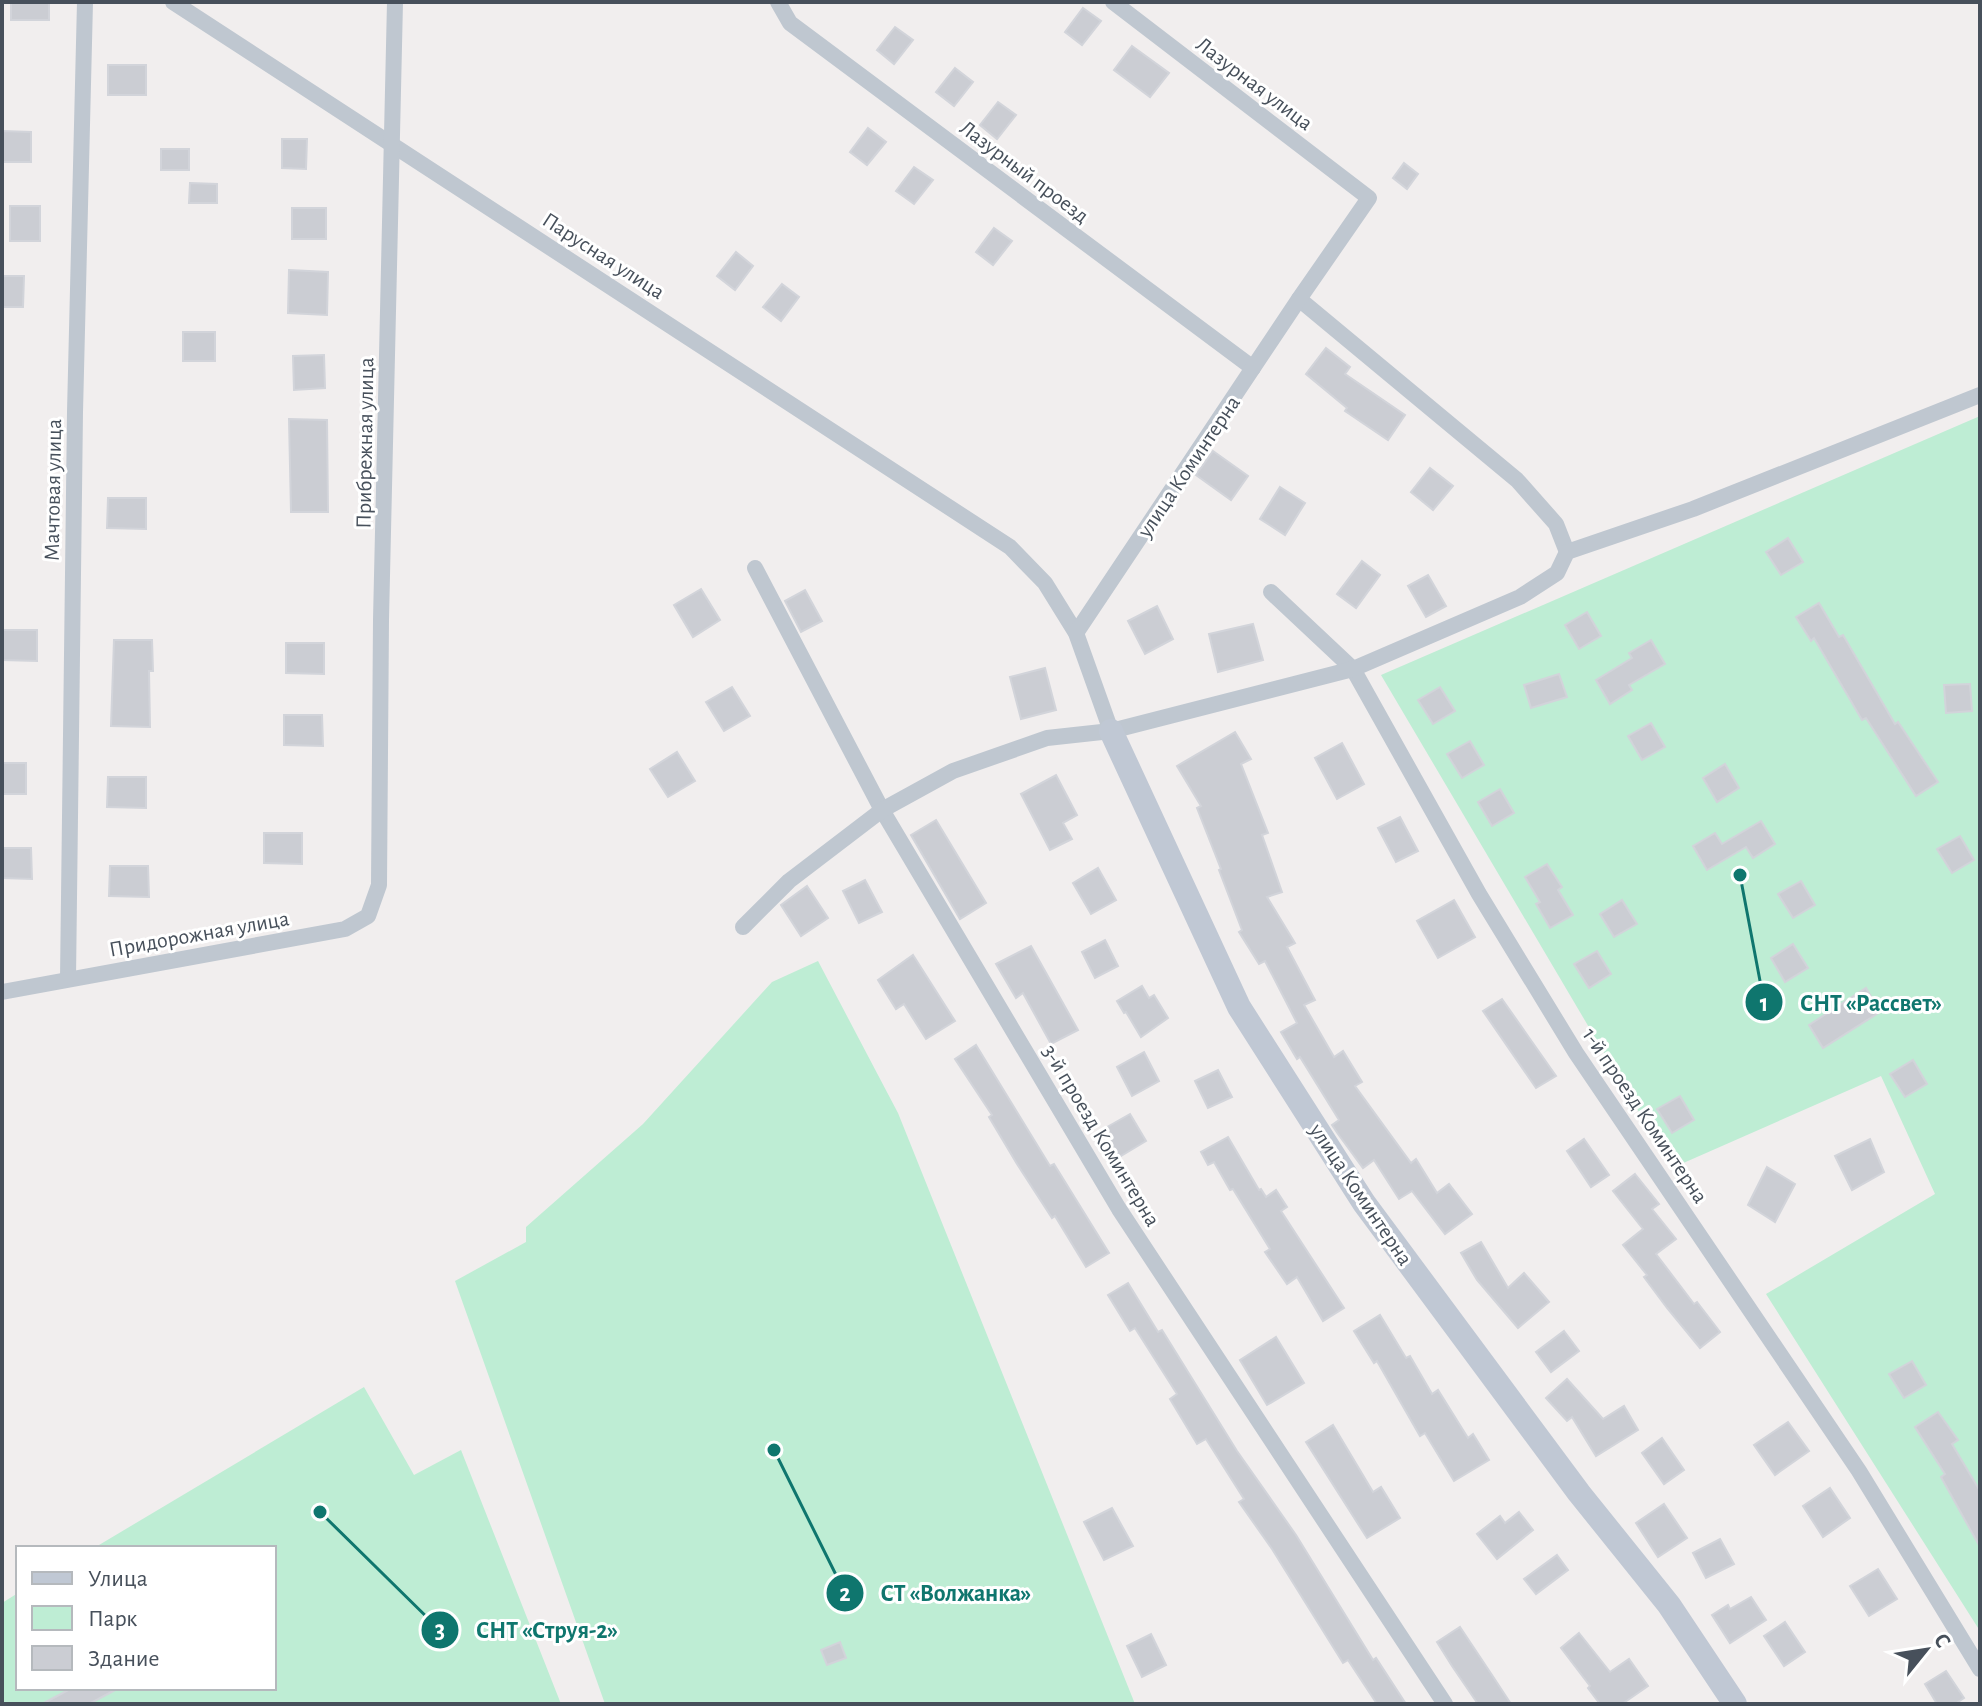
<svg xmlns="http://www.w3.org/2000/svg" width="1982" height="1706" font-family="'Alegreya Sans',sans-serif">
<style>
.green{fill:#beedd4}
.building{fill:#cbcdd3;stroke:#d2d4da;stroke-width:2}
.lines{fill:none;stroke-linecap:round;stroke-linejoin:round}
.street{stroke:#bfc7d0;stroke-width:16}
.secondary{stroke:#c0c8d4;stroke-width:24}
.labels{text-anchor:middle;stroke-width:6;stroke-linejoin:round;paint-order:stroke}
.street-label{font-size:22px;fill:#47505b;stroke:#fff}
.leader{fill:none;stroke:#0f766e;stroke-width:3}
.callout-dot{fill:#0f766e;stroke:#fff;stroke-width:3}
.mark-label{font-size:24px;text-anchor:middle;font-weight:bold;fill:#fff}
.callout-label{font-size:24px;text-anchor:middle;font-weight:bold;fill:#0f766e;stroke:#fff;stroke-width:6;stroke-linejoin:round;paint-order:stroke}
</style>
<rect width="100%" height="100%" fill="#f1eeee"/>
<!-- green -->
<g class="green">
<polygon points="1980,416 1980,1631 1766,1294 1935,1194 1881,1076 1672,1168 1381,675"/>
<polygon points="818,961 898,1113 1135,1704 605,1704 455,1281 526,1242 526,1227 643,1124 772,982"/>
<polygon points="364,1387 414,1475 461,1450 561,1704 2,1704 2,1603 18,1593 18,1688 274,1688 274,1548 94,1548"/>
</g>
<!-- building -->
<g class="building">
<rect x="11" y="2" width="38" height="18"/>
<polygon points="1083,8 1101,21 1082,45 1065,32"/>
<polygon points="895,27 913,40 894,64 877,50"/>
<polygon points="1132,46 1169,73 1150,97 1114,70"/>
<rect x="108" y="65" width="38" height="30"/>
<polygon points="955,68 973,82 954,106 936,92"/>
<polygon points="998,102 1016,115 997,139 980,125"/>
<polygon points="868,128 886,142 867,165 850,152"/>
<polygon points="2,131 31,132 31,162 2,162"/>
<polygon points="282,139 307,139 306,169 282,168"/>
<rect x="161" y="149" width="28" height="21"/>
<polygon points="1404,163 1418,174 1407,189 1393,178"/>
<polygon points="914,167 933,180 914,204 896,191"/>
<polygon points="190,183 217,184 217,203 189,203"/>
<rect x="10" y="206" width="30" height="35"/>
<rect x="292" y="208" width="34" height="31"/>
<polygon points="994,228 1012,241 993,265 976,252"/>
<polygon points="736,252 753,266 735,290 717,276"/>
<polygon points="289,270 328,272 327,315 288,313"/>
<polygon points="2,276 24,276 23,307 2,307"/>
<polygon points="782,284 799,297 781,321 763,307"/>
<rect x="183" y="332" width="32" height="29"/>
<polygon points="1326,348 1350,367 1345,374 1405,415 1388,440 1345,411 1347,408 1306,374"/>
<polygon points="324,355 325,388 294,390 293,356"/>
<polygon points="289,419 327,420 328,512 291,512"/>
<polygon points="1213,451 1248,476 1231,500 1196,475"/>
<polygon points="1430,468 1453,486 1433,510 1411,492"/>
<polygon points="1280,487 1305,503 1285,535 1260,519"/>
<polygon points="108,498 146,498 146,529 107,528"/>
<polygon points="1788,538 1803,562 1781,575 1766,552"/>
<polygon points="1362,561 1380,575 1356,608 1337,594"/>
<polygon points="1428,575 1446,606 1426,617 1408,586"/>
<polygon points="701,589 720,620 693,637 674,605"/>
<polygon points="805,590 822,621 801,632 785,601"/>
<polygon points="1819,603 1839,637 1843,635 1895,724 1898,722 1938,782 1916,796 1866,718 1862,720 1814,638 1811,641 1796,617"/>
<polygon points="1157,606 1173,639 1145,654 1128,621"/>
<polygon points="1587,612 1601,636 1579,649 1565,625"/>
<polygon points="1253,624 1263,660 1218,672 1209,634"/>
<polygon points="2,630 37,630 37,661 2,660"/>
<polygon points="114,640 152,640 153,671 149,671 150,727 111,726"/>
<polygon points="1651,640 1665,664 1629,685 1632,690 1610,704 1596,680 1632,658 1629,653"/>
<polygon points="286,643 324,643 324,674 286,673"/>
<polygon points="1045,668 1056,710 1021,719 1010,677"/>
<polygon points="1559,674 1567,697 1531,708 1524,685"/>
<polygon points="1970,684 1972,711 1946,713 1944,685"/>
<polygon points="732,687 750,716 724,731 706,702"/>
<polygon points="1440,687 1455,711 1433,724 1418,700"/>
<polygon points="284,715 322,715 323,746 284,745"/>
<polygon points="1651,723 1665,747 1642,760 1628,736"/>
<polygon points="1235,732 1251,759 1241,764 1268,833 1262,835 1282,892 1267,897 1295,943 1287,947 1315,1000 1304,1005 1334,1057 1343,1051 1362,1082 1355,1086 1411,1163 1416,1159 1437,1193 1449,1184 1472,1214 1445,1234 1412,1191 1399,1199 1374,1160 1363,1168 1338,1134 1332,1125 1339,1120 1300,1057 1297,1059 1281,1032 1297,1023 1265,961 1259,964 1239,932 1242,930 1219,870 1221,869 1197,808 1201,806 1177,766"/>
<polygon points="1470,741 1484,765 1462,778 1447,754"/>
<polygon points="1342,743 1364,784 1337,799 1315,758"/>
<polygon points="677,752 695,781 668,797 650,769"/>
<rect x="2" y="763" width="24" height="31"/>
<polygon points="1725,764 1739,788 1717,802 1703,778"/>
<polygon points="1056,775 1077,815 1063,823 1072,839 1050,850 1021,794"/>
<polygon points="108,777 146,777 146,808 107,807"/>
<polygon points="1500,789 1514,813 1492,826 1478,802"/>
<polygon points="1400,817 1418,851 1396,862 1378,828"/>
<polygon points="936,820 986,903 960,919 911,835"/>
<polygon points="1761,821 1775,844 1753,858 1746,847 1707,870 1693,846 1715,833 1722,844"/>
<polygon points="264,833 302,833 302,864 264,863"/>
<polygon points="1960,836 1974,860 1952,873 1937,849"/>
<polygon points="2,848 31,848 32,879 2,878"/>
<polygon points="1547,864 1562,887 1558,890 1573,915 1550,928 1536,904 1540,902 1525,877"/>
<polygon points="110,866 148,866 149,897 109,896"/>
<polygon points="1098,868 1116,900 1091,914 1073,883"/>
<polygon points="865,880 882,912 859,923 843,891"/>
<polygon points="1801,881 1815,905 1793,918 1778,894"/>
<polygon points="807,886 828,918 801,936 781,905"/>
<polygon points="1454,900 1475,937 1438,958 1417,921"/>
<polygon points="1622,900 1637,924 1614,937 1600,914"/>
<polygon points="1105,940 1118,966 1095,978 1082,952"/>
<polygon points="1793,944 1808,968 1785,982 1771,958"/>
<polygon points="1031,946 1078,1030 1051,1044 1023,993 1016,998 996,964"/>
<polygon points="1597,951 1611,974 1589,988 1574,964"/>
<polygon points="913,955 955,1021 926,1039 904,1004 896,1009 878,980"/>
<polygon points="1142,986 1149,998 1154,995 1168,1018 1141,1037 1126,1012 1124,1013 1117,1001"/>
<polygon points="1866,988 1880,1012 1823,1048 1809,1025"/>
<polygon points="1502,999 1556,1076 1536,1088 1483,1011"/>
<polygon points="976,1045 1050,1166 1054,1164 1109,1253 1086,1267 1055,1216 1052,1218 1017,1164 989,1117 992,1115 955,1059"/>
<polygon points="1144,1052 1159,1081 1132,1096 1117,1067"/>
<polygon points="1913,1060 1927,1084 1905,1097 1890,1074"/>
<polygon points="1218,1070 1232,1097 1208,1108 1195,1081"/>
<polygon points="1680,1096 1694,1120 1672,1133 1657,1109"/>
<polygon points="1130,1114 1146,1141 1109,1163 1093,1135"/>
<polygon points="1228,1137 1259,1190 1261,1189 1266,1197 1276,1190 1287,1207 1281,1211 1344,1308 1323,1321 1297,1277 1287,1284 1265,1252 1270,1249 1233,1189 1230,1190 1214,1162 1208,1165 1201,1152"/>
<polygon points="1584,1139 1609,1175 1591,1187 1567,1151"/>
<polygon points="1870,1139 1884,1172 1852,1190 1835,1156"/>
<polygon points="1767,1167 1795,1184 1775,1222 1748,1205"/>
<polygon points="1635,1174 1659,1204 1652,1209 1676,1239 1656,1254 1694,1304 1697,1302 1720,1332 1700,1348 1667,1308 1644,1277 1647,1275 1623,1245 1643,1229 1613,1191"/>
<polygon points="1481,1242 1508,1288 1524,1273 1549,1302 1518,1328 1477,1280 1461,1253"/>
<polygon points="1128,1283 1158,1332 1162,1330 1237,1451 1296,1535 1373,1660 1376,1658 1406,1704 1377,1704 1348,1660 1343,1663 1272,1549 1239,1502 1244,1499 1206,1439 1197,1444 1170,1399 1177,1394 1135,1328 1130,1331 1108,1295"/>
<polygon points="1380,1315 1406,1358 1410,1356 1432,1394 1438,1390 1468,1438 1473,1434 1489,1460 1454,1481 1425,1433 1420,1436 1377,1361 1374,1363 1354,1331"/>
<polygon points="1564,1331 1579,1351 1551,1372 1536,1352"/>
<polygon points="1276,1337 1304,1383 1267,1405 1240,1360"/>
<polygon points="1912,1361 1926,1385 1904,1398 1889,1374"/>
<polygon points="1567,1379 1603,1419 1624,1406 1638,1430 1596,1456 1572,1417 1567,1421 1546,1398"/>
<polygon points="1938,1412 1958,1440 1952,1444 1980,1491 1980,1547 1941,1477 1945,1474 1915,1427"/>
<polygon points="1788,1422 1809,1451 1775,1475 1754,1445"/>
<polygon points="1333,1425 1373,1492 1381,1487 1400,1518 1367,1538 1306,1442"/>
<polygon points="1662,1438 1684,1470 1664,1484 1642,1453"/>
<polygon points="1830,1488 1850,1518 1823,1537 1803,1506"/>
<polygon points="1664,1504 1687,1538 1658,1557 1636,1523"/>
<polygon points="1112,1508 1133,1546 1104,1560 1084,1522"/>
<polygon points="1519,1512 1533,1530 1497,1559 1477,1534 1500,1516 1505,1523"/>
<polygon points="1720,1539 1734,1564 1706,1578 1693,1553"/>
<polygon points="1557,1555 1568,1570 1536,1594 1524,1579"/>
<polygon points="1878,1569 1897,1599 1869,1616 1850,1586"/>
<polygon points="1751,1597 1766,1620 1730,1643 1712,1615 1728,1605 1730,1609"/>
<polygon points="1785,1622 1805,1652 1784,1666 1764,1636"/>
<polygon points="1460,1627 1490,1672 1511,1704 1478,1704 1452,1666 1437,1642"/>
<polygon points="1579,1633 1610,1672 1629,1659 1648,1686 1622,1704 1600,1704 1588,1688 1590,1686 1561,1648"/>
<polygon points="1151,1634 1166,1665 1142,1677 1127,1646"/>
<polygon points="840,1642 846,1658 827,1665 821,1650"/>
<polygon points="1946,1671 1964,1698 1955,1704 1937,1704 1925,1684"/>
<polygon points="72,1688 119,1688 89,1704 42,1704"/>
</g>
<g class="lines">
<!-- street -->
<g class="street">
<polyline points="173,2 1010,547 1045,583 1076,633 1111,731"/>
<polyline points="778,2 790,23 1253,368"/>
<polyline points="1299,299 1517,480 1556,524 1567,552"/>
<polyline points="755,568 882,810 1119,1209 1445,1704"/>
<polyline points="1271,592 1353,669 1479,894 1576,1053 1859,1471 1980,1669"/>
<polyline points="1076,633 1299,299 1369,198 1113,2"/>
<polyline points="743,927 789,881 882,810 953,771 1047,738 1111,731 1353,669 1520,597 1557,573 1567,552 1693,509 1980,395"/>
<polyline points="68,979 75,412 85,2"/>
<polyline points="2,992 345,929 368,916 379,885 381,620 395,2"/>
</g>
<!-- secondary -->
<polyline class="secondary" points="1111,731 1239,1007 1364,1203 1579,1493 1669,1605 1735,1704"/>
</g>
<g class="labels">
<!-- street labels -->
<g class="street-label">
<text transform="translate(1255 83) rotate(37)" y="8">Лазурная улица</text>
<text transform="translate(1025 171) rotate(37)" y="8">Лазурный проезд</text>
<text transform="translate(604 255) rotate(33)" y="8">Парусная улица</text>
<text transform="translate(364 443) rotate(-89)" y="8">Прибрежная улица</text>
<text transform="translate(1188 466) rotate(-56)" y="8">улица Коминтерна</text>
<text transform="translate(52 490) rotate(-89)" y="8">Мачтовая улица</text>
<text transform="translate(199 933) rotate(-10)" y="8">Придорожная улица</text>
<text transform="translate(1646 1115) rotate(56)" y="8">1-й проезд Коминтерна</text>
<text transform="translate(1102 1135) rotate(59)" y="8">3-й проезд Коминтерна</text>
<text transform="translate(1362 1194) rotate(56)" y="8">улица Коминтерна</text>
</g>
</g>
<!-- callouts -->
<path class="leader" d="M1740 875L1764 1002M774 1450L845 1593M320 1512L440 1630"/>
<g class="callout-dot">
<circle cx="1740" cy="875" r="8"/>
<circle cx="774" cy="1450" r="8"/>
<circle cx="320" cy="1512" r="8"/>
<circle cx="1764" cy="1002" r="20"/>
<circle cx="845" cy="1593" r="20"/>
<circle cx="440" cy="1630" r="20"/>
</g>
<g class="mark-label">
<text x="1764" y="1011">1</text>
<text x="845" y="1601">2</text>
<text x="440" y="1638">3</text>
</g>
<g class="callout-label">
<text x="1871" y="1011">СНТ «Рассвет»</text>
<text x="956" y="1601">СТ «Волжанка»</text>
<text x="547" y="1638">СНТ «Струя-2»</text>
</g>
<!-- border -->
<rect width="1982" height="1706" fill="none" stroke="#47505b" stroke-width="8"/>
<!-- legend -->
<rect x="16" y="1546" width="260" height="144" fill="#ffffff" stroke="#b5b9bd" stroke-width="2"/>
<rect x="32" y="1572" width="40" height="12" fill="#c0c8d4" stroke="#b5b9bd" stroke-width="2"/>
<text x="88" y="1586" font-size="24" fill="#47505b">Улица</text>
<rect x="32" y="1606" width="40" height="24" fill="#beedd4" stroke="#b5b9bd" stroke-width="2"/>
<text x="88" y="1626" font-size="24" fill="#47505b">Парк</text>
<rect x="32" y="1646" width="40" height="24" fill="#cbcdd3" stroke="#b5b9bd" stroke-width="2"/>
<text x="88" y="1666" font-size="24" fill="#47505b">Здание</text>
<!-- north arrow -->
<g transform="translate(1926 1650) rotate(60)" stroke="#ffffff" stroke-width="6" paint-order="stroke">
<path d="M0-6L14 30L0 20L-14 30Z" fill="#47505b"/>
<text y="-12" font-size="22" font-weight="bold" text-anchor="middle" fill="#47505b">С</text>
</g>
</svg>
